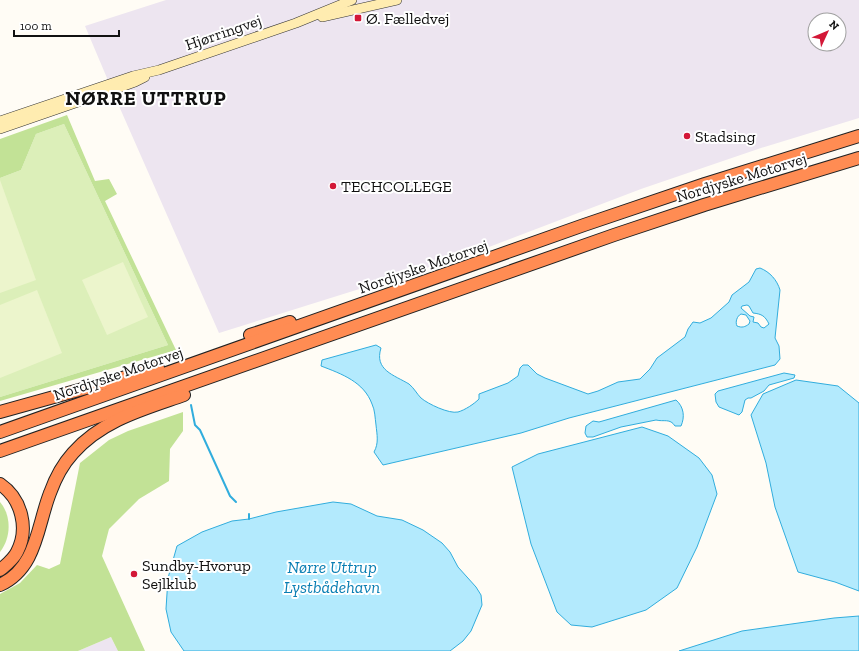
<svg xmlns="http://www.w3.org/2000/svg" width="859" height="651" font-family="'Zilla Slab',serif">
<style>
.industrial{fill:#ede5f0;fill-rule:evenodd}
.green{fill:#dcefb9}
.forest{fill:#c2e296}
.pitch{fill:#ecf5cc}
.water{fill:#b3eafd;stroke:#31addd;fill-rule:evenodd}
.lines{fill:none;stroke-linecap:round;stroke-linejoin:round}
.stream{stroke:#31addd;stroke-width:2}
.secondary-casing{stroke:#333;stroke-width:10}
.motorway-casing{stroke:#222;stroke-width:14}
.secondary{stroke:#ffecb0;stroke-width:9}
.motorway{stroke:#ff8c53;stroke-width:12}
.poi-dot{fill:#d31737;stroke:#fff;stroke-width:1.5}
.labels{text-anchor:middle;stroke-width:4;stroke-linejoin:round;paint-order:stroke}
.poi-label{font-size:16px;fill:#111;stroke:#fff;text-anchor:start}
.street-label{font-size:16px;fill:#111;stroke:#fff}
.water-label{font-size:17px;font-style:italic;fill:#097eb3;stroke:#fff}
.district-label{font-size:20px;font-weight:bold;letter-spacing:1px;fill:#111;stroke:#fff}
</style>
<rect width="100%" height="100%" fill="#fffcf5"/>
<!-- industrial -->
<g class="industrial">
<path d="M166,0H859V118L761,148L641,189L468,255L219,333L115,97L85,26ZM815,20H839V44H815Z"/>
<polygon points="111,637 118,651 78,651"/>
</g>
<!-- green -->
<polygon class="green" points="64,124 168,345 0,397 0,178 21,170 36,134"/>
<!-- forest -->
<g class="forest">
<polygon points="67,115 95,181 109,179 117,194 105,201 176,350 0,401 0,397 168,345 64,124 36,134 21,170 0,178 0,139"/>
<polygon points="183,412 183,431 170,449 169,481 139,499 109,529 102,556 145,651 118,651 111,637 78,651 0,651 0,594 20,583 37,565 49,569 60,564 80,463 109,440 128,431"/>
<path d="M0,502C12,516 11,538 0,552Z"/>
</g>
<!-- pitch -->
<g class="pitch">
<polygon points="0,180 36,280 0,293"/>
<polygon points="123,262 148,317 107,335 82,280"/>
<polygon points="37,290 62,353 0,378 0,305"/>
</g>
<!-- water -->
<g class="water">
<path d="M760,268C770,272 777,280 780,290L775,338L779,346L780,359L775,365L569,418L521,433L383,465L374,452C379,443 377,435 376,425C375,418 375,410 372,404C364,382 342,374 321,366L322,360L376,345L381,348C374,370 394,375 409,384C414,388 417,394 421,398C428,404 449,414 458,412C465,410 474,404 479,399V394L508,383L518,376L520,368L523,365H528L537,374L545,378L588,394L598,391L618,382L640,379L650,369L657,358L685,337L688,329L693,322L700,323L711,318L729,302L732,295L749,282L756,269ZM747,305L749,306L753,313C762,314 765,316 769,324L764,328L761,327L758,323L753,322L754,317L750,316L741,308L742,306ZM741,314L746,315L750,321L749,324C745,327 742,328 737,326C735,322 737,316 741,314Z"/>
<polygon points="784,373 795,375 794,378 769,385 764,391 751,398 748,398 745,400 742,412 739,415 719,407 716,402 715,394 718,391"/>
<polygon points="796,380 838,386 859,403 859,591 835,582 798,572 775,507 766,463 751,415 763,394"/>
<path d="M676,400C684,407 685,417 681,426H675C670,418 664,422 656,420L621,427L593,437H587L585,433L586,426L593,421L599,422Z"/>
<polygon points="642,427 668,436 699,458 712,475 717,494 697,547 677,588 646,610 592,627 571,625 557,612 531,544 512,467 538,454"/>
<polygon points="333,502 351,504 377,516 402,520 423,530 442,543 450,552 458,567 476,587 481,595 482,605 471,631 463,641 450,651 184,651 171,632 166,609 168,578 177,546 202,532 232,521 249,519 276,512"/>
<polygon points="859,616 859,651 679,651 742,631 834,618"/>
</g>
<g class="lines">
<!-- stream -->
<g class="stream">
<polyline points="191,405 195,425 200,430 230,496 236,502"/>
<polyline points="249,514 249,519"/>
</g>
<!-- secondary casing -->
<g class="secondary-casing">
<g id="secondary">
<polyline points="322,17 397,0"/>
<polyline points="0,121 133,76 159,70 296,23 352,0"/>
<polyline points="0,129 110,91 135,82 145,77"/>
</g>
</g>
<!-- motorway casing -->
<g class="motorway-casing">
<g id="motorway">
<polyline points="250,335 290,322"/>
<polyline points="0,412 158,368"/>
<polyline points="0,432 584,225 705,184 859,136"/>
<polyline points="0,451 614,235 704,205 859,158"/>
<path d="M0,484C22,499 29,529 17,552C13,560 6,565 0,570"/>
<path d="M0,585C37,568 37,526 50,493C55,479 63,464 73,453C102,420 144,409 184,395"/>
</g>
</g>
<!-- secondary -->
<use href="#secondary" class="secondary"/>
<!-- motorway -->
<use href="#motorway" class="motorway"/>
</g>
<!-- markers -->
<g class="poi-dot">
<rect x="354" y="14" width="8" height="8" rx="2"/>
<circle cx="687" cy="136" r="4"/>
<circle cx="333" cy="186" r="4"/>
<circle cx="134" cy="574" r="4"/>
</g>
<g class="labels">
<!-- poi labels -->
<g class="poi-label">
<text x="366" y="24">Ø. Fælledvej</text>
<text x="695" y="142">Stadsing</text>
<text x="341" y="192">TECHCOLLEGE</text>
<text x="142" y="571">Sundby-Hvorup<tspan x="142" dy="18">Sejlklub</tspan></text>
</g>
<!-- street labels -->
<g class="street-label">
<text transform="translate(223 32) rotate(-19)" y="6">Hjørringvej</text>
<text transform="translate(741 177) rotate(-17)" y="6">Nordjyske Motorvej</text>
<text transform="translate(423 266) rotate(-19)" y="6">Nordjyske Motorvej</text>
<text transform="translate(118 373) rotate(-19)" y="6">Nordjyske Motorvej</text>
</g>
<!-- water labels -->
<g class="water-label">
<text x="332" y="573">Nørre Uttrup<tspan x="332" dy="20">Lystbådehavn</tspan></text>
</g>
<!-- district labels -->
<g class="district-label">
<text x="146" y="105">NØRRE UTTRUP</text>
</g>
</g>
<!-- north arrow -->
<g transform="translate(827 32) rotate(46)"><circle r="19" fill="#ffffff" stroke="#a0a0a0"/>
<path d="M0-3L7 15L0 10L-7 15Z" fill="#d31737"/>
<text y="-6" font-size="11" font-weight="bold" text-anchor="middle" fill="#111111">N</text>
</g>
<!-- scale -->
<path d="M14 30v6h105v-6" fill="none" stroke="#111111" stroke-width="2"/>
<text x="20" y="30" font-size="12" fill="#111111" stroke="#ffffff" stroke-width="3" paint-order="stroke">100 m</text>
</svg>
